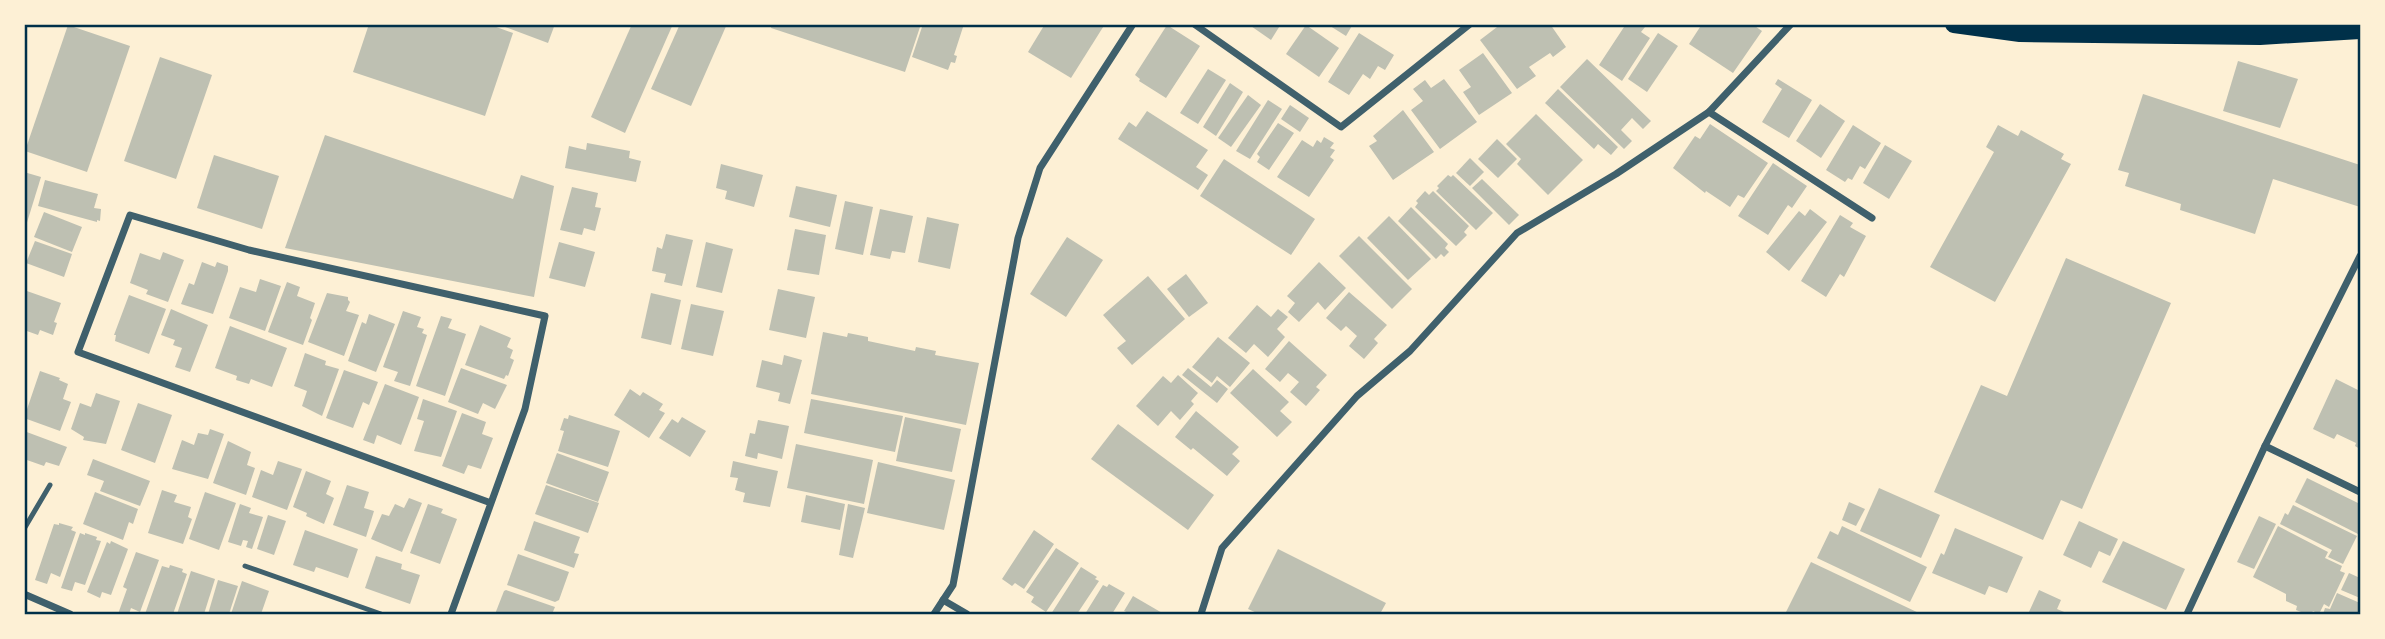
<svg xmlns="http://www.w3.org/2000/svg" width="2385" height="639" font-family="Inter,sans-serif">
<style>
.building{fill:#bec0b2}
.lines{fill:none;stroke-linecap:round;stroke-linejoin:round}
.service{stroke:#3f606c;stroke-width:5}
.minor{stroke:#3f606c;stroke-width:7}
.primary{stroke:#003049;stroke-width:18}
.neatline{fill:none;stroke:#003049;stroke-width:2.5}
</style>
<rect width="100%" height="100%" fill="#fdf0d5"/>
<!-- building -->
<g class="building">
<polygon points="369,24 488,24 513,33 485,116 353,72"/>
<polygon points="497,24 555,24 548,43"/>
<polygon points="632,24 673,24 625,133 591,117"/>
<polygon points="680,24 727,24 691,106 651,89"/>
<polygon points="772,24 921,24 905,72 771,28"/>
<polygon points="923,24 964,24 954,55 957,56 955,63 951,62 948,70 912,57"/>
<polygon points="1045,24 1105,24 1071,78 1028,52"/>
<polygon points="1248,24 1281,24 1271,40"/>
<polygon points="1327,24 1353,24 1346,36"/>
<polygon points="1501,24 1550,24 1566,47 1553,57 1550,53 1529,67 1536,76 1517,89 1480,40"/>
<polygon points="1626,24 1641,24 1645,27 1641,32 1650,38 1622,81 1599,65"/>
<polygon points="1702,24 1752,24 1762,31 1733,73 1689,44"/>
<polygon points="68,25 130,46 87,172 25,151"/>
<polygon points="1167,25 1200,46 1166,98 1139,81 1140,79 1135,75"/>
<polygon points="1306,25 1339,48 1319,77 1286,54"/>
<polygon points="1359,33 1394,55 1385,70 1378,66 1370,79 1363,74 1349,95 1328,82"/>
<polygon points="1658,33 1678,46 1647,92 1628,79"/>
<polygon points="1483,53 1512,93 1479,115 1463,92 1471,87 1459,70"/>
<polygon points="160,57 212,75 176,179 124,161"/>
<polygon points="1587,59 1651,121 1643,129 1632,118 1621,130 1632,141 1624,149 1560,87"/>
<polygon points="2238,61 2298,79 2280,128 2223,111"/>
<polygon points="1208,69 1226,80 1198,124 1180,113"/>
<polygon points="1444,79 1477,122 1440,149 1411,110 1423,101 1413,89 1425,80 1431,88"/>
<polygon points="1778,79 1812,100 1789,138 1762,122 1782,89 1775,84"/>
<polygon points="1230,83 1243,92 1216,136 1203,127"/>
<polygon points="1558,89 1618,147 1611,155 1598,144 1594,149 1545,103"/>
<polygon points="2143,94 2360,165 2360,207 2273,179 2255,234 2180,210 2181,204 2125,186 2129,173 2118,170"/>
<polygon points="1248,95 1261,105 1231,147 1218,138"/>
<polygon points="1268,100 1282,109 1250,159 1236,151"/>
<polygon points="1820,104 1845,121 1821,158 1796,141"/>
<polygon points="1290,105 1309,118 1300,132 1281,119"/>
<polygon points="1403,110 1434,152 1393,180 1369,146 1377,141 1373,136"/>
<polygon points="1147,111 1208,150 1196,167 1208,175 1198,190 1118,139 1129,122 1136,127"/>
<polygon points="1536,114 1583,160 1548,195 1517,164 1521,159 1506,144"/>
<polygon points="1278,123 1294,133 1269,170 1257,162 1260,157 1257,154"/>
<polygon points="1710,124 1768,163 1744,198 1738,195 1730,207 1706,191 1705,193 1673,168 1695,136 1700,139"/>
<polygon points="1853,125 1881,143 1865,169 1860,166 1852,180 1848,178 1845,182 1826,170"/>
<polygon points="1998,125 2018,136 2021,130 2064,154 2061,159 2071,164 1995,302 1930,267 1994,152 1986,147"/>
<polygon points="325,135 513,199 521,175 554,186 534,297 285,248"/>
<polygon points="1324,137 1334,143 1330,148 1335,150 1330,157 1334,160 1309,197 1277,177 1302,140 1313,147 1317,140 1321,143"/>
<polygon points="1497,139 1517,159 1498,178 1478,159"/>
<polygon points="587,143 630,151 629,158 641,161 636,182 565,168 569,146 586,150"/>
<polygon points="1885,145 1912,161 1889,199 1863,183"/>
<polygon points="214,155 279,176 262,229 197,208"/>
<polygon points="1470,158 1484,172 1470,186 1456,173"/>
<polygon points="1224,159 1315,219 1291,255 1200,196"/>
<polygon points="1773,163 1807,186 1792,208 1788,205 1768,235 1738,216"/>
<polygon points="721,164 763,175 754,207 725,199 727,191 716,188"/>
<polygon points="24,172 41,177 25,229 24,229"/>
<polygon points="1448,175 1451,177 1453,175 1493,213 1476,230 1436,191 1439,188 1437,186"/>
<polygon points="1482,179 1519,215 1509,225 1472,188"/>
<polygon points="45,180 98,194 94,208 101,209 100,221 97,220 97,222 38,206"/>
<polygon points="796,186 837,195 830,227 789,217"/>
<polygon points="572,187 598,193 595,207 601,208 595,231 584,228 582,235 560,230"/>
<polygon points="1425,191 1429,195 1433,191 1469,226 1464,232 1467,235 1456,246 1415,207 1418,203 1416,201"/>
<polygon points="845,201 873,207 863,255 835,249"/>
<polygon points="1411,207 1448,244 1445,248 1449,252 1444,257 1441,254 1436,259 1398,221"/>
<polygon points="880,209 913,216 905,253 892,251 890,259 870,255"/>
<polygon points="1810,209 1827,222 1789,271 1766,252 1799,211 1805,216"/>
<polygon points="44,212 82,227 72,252 34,237"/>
<polygon points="1840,215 1853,223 1850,227 1866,236 1844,277 1840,274 1826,297 1801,281"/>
<polygon points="1389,216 1431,259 1408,280 1367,238"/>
<polygon points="927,217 959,224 950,269 918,262"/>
<polygon points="795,229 826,235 819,275 787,270"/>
<polygon points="666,234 693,240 682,286 664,282 666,274 652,271 657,247 662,249"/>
<polygon points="1359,236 1412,289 1392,309 1339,256"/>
<polygon points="1067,237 1103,260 1066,317 1030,294"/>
<polygon points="35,241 72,254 64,277 26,263"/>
<polygon points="559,242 595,252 585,287 549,278"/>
<polygon points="706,242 733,249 722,293 696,287"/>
<polygon points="163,252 184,260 168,302 146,294 148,290 130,283 140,253 160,260"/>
<polygon points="2066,258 2171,303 2082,509 2061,500 2043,540 1934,492 1981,385 2007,396"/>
<polygon points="202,262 215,267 217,262 228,266 228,271 213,314 181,304 189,283 194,285"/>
<polygon points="1319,262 1346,288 1325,310 1318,302 1299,322 1288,312 1295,303 1287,296"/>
<polygon points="1186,274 1208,303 1189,317 1167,289"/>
<polygon points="1148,276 1185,319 1132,365 1117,348 1126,341 1103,315"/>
<polygon points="260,279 281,286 265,331 229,318 240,287 256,292"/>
<polygon points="287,282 300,287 297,296 315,303 310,318 312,320 303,345 268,332"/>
<polygon points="778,289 815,297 806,338 769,330"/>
<polygon points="24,290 61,303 54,322 57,323 53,335 40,330 38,335 24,330"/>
<polygon points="1349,292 1387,325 1374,339 1378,343 1364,359 1349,346 1357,336 1346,326 1341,331 1326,318"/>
<polygon points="327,293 348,297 348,300 350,302 346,311 359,315 344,356 308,342"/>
<polygon points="651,293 681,300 671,345 641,338"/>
<polygon points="129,295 166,309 149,354 115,341 116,335 114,335"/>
<polygon points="691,304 724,311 713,356 681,349"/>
<polygon points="1257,305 1271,317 1278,309 1288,317 1277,329 1285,337 1268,357 1254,344 1246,353 1228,338"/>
<polygon points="171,309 208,325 190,372 175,367 182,348 173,345 175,340 161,335"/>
<polygon points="403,311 421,317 417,327 424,329 422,333 427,335 410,386 394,381 398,372 383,367"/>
<polygon points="369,314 395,324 376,372 348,361 362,322 366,324"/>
<polygon points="441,316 452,319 448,328 466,334 445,396 416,386"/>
<polygon points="480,325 511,338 507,347 513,350 510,358 514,360 508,376 506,375 504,379 465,365"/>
<polygon points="230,326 287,348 272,387 251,379 249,384 236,380 237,376 215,368"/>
<polygon points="823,332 847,337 848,333 868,337 868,341 915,351 916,347 936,351 935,355 979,363 966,425 811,394"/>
<polygon points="1218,337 1250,363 1230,387 1217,376 1212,383 1192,367"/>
<polygon points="1289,341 1327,375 1316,387 1320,390 1306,406 1290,392 1299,382 1288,373 1280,382 1265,369"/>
<polygon points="305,353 326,361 325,365 339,369 322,416 302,406 307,391 294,386"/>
<polygon points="784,355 802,360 790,404 778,401 780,393 756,387 762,360 782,365"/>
<polygon points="461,368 507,385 495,409 483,403 478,414 448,402"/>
<polygon points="1188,368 1211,387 1217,380 1228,389 1217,403 1182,375"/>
<polygon points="1253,369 1289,402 1280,411 1292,422 1277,437 1230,393"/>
<polygon points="344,370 378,382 369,405 363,402 353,428 326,418"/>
<polygon points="40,371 60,378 59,380 68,384 63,399 71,402 60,431 24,418"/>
<polygon points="1178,375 1198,393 1191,401 1194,404 1180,420 1171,411 1158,426 1136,406 1163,376 1171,383"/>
<polygon points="2336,379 2360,391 2360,449 2355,446 2356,443 2337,434 2334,439 2313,429"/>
<polygon points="385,384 419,397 401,445 377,435 374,444 363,440"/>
<polygon points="630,389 640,396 643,392 663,404 659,410 665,413 649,438 614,415"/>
<polygon points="96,393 120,401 106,444 83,440 84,437 71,429 80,403 91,407"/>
<polygon points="423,399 457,411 441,457 414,451 424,421 417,419"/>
<polygon points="811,399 903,416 895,452 804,433"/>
<polygon points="138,403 172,415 155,463 121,450"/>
<polygon points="1196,411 1239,447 1232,454 1240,461 1227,476 1193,448 1191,450 1175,437"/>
<polygon points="462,413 486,422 482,434 493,438 481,469 468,465 464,474 442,466"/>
<polygon points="569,415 620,431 608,467 558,451 564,431 560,430 564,418 568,419"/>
<polygon points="682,417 706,431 690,457 659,438 672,419 678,423"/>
<polygon points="905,417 961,429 952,472 896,461"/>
<polygon points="758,420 789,426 782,459 758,453 757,459 745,456 750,433 755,434"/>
<polygon points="1118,424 1214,495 1188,530 1091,459"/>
<polygon points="210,429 224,434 208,479 172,469 182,440 194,445 198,433 208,435"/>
<polygon points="24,431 67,447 59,466 46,462 44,466 24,459"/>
<polygon points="228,441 251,452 247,465 255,468 246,495 213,483"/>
<polygon points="796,444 873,460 864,504 787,488"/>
<polygon points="557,453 609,472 598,502 546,483"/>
<polygon points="93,459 150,481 140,506 100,491 104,481 87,475"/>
<polygon points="278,461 302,469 287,510 252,497 261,470 273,475"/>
<polygon points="733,461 778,471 770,507 743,502 745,493 735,490 738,478 730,477"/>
<polygon points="878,462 955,480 944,530 867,513"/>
<polygon points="306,471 331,481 326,494 334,498 324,524 306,516 307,513 293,507"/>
<polygon points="2307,478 2360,504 2360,535 2295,502"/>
<polygon points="347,485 369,492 364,508 374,511 366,537 333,525"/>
<polygon points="546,485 599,503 588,533 535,514"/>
<polygon points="1879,488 1940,515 1921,558 1860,531"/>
<polygon points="162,490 177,495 174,502 191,507 188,517 192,519 183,544 148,533"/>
<polygon points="95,492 138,509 133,524 129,522 123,540 83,524"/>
<polygon points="205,492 236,503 219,550 189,539"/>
<polygon points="806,495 845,504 840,530 801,522"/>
<polygon points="409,498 422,503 402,552 371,539 382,514 389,516 395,504 404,508"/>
<polygon points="1849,502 1865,509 1856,526 1842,520"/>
<polygon points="240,504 251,508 249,513 263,517 252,549 246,547 248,541 243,540 241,546 228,542"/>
<polygon points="428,504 443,509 441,513 457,519 440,564 410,553"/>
<polygon points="848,504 865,508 853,558 839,555"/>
<polygon points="2293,505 2357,536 2343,564 2328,557 2332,550 2280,524 2285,513 2288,515"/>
<polygon points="268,515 286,521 274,555 257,549"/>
<polygon points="2259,516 2276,524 2254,569 2237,562"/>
<polygon points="534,521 580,537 574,553 579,554 574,568 524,550"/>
<polygon points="2079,521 2118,539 2110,556 2099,551 2091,568 2063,555"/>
<polygon points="59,523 73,527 71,530 76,532 60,577 51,573 47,584 35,580 54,524 59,525"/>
<polygon points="1842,526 1927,567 1910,602 1817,558 1830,531 1838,535"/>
<polygon points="2278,526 2328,552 2325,558 2342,566 2340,571 2345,573 2329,607 2324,604 2319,614 2313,611 2311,614 2306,614 2296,610 2297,606 2286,601 2286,594 2253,577"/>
<polygon points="1955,528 2023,557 2007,593 1989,586 1985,595 1932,573 1941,553 1944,555"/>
<polygon points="305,530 358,549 348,578 316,567 314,572 293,565"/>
<polygon points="1034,530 1054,544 1024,589 1015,583 1012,586 1002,579"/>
<polygon points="80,533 85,535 85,533 97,537 96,540 101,541 85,585 75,582 72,591 61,588"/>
<polygon points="111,541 128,549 111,595 102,592 100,598 87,592 107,542 110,544"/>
<polygon points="2123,541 2185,569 2166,610 2102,582"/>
<polygon points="1056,548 1079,563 1046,612 1031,602 1034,597 1026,592"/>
<polygon points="1278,549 1386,603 1380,614 1259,614 1248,609"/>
<polygon points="136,552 159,560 140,612 131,608 129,614 118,614 127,589 123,587"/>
<polygon points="518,554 569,572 559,600 555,602 507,585"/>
<polygon points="376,556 402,564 401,569 420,575 410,604 365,588"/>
<polygon points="1811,562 1921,614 1785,614"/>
<polygon points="170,565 183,569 182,572 187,574 173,614 145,614 162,566 169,568"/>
<polygon points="1081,567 1097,577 1095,579 1099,581 1077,614 1051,614"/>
<polygon points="191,571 215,579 204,614 177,614"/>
<polygon points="2349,573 2360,578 2360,598 2341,590"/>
<polygon points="218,580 238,586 229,614 208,614"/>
<polygon points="242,581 269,591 261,614 231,614"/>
<polygon points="1109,584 1125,593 1112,614 1085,614 1103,585 1107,587"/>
<polygon points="506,590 555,607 552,614 495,614 504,591"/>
<polygon points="2039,590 2061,600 2057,609 2069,614 2028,614"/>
<polygon points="2337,593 2360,603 2360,614 2323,614 2325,608 2330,609"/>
<polygon points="1133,596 1164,614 1131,614 1124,611"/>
</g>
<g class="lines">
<!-- service -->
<g class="service">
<polyline points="24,529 50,485"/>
<polyline points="245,566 381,614"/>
</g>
<!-- minor -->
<g class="minor">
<polyline points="1194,24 1341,127 1470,24"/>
<polyline points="1709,112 1872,218"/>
<polyline points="2265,446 2360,492"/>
<polyline points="24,594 70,614"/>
<polyline points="943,600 967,614"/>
<polyline points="451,614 525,409 545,316 249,250 130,215 78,352 491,503"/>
<polyline points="934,614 953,585 1018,238 1040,168 1133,24"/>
<polyline points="1201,614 1222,548 1357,396 1410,351 1517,233 1616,174 1709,112 1791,24"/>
<polyline points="2187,614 2265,446 2360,256"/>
</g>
<!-- primary -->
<polyline class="primary" points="1954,24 2020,33 2260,36 2360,30"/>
</g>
<!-- border -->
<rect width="2385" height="639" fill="none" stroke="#fdf0d5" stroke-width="52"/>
<rect x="26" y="26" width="2333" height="587" class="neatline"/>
</svg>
